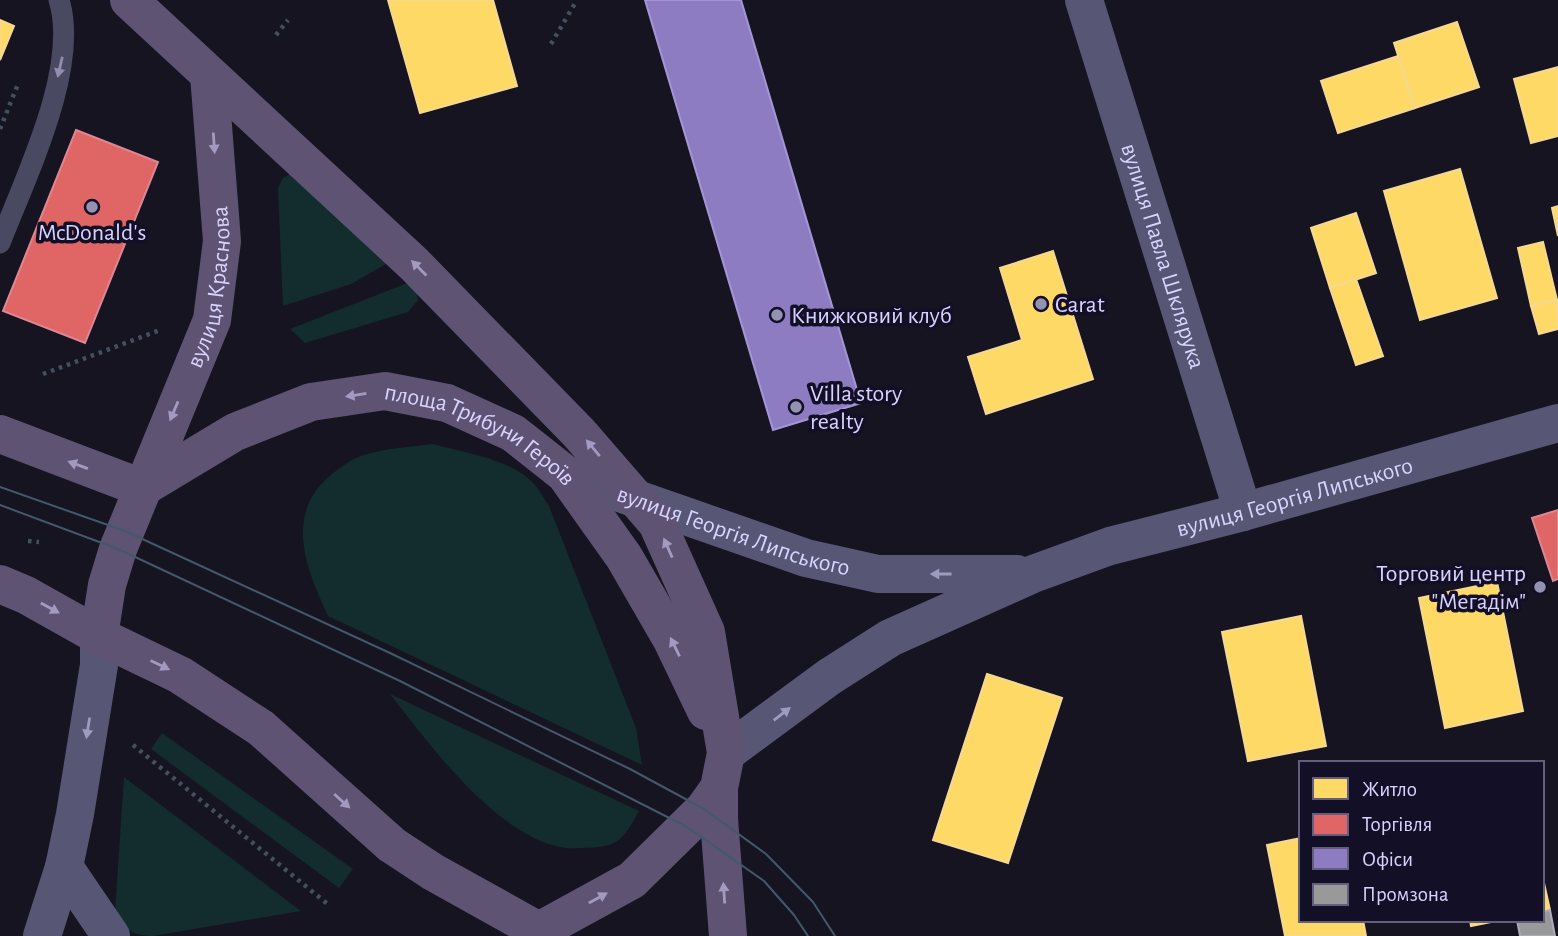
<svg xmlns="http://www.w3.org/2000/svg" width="1558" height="936" font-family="'Alegreya Sans',sans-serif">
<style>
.green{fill:#132c2d}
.homes{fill:#ffd966;stroke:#f4d894;stroke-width:2}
.shops{fill:#e06666;stroke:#de8794;stroke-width:2}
.offices{fill:#8e7cc3;stroke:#a496d5;stroke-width:2}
.industry{fill:#999;stroke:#acabb8;stroke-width:2}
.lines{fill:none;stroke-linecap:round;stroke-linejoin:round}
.path{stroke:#44505f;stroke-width:4.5;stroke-dasharray:3.5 5;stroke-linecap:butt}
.lane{stroke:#4a4962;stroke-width:21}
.secondary{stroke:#575674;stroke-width:38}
.primary{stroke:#5e5373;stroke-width:38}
.tram{stroke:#43596b;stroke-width:2}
.oneway{fill:#928eb0}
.oneway2{fill:#a29ac0}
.oneway3{fill:#9e9bc0}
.poi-dot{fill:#9591b1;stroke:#130f26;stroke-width:2.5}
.labels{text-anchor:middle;stroke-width:7;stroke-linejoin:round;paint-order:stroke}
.poi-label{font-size:24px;fill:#d9d4ff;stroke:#130f26;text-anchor:start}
.street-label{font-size:24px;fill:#d9d4ff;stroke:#130f26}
</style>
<rect width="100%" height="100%" fill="#161421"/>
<!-- green -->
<g class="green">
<polygon points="295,171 395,259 351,284 283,306 278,188 283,178"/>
<polygon points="415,280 418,300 408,312 305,343 290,329"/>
<path d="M433,444C462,452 514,460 534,484C540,490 544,499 549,506L636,728L642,765L328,616C306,568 283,514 332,474C341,467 353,458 364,455C386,448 411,447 433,444Z"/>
<path d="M390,694L639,811C622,842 618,847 582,848C575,848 567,849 560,847C495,834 429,744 390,694Z"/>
<polygon points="162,733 353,869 339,888 151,749"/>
<path d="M124,777L301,911L153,936C133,936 125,930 115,912Z"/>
</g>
<!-- homes -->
<g class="homes">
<polygon points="388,0 493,0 517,86 420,113"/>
<polygon points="0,20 14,26 0,60"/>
<polygon points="1457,22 1479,87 1415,108 1394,43"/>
<polygon points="1398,56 1415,108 1338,133 1321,81"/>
<polygon points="1558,67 1558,136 1531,143 1514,79"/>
<polygon points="1460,169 1497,298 1420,320 1384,191"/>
<polygon points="1558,206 1558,236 1552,208"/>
<polygon points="1356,213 1376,273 1330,288 1311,228"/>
<polygon points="1543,242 1557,300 1531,306 1518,248"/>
<polygon points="1053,251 1093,379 986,414 968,357 1022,340 1000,268"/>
<polygon points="1356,279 1383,356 1356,365 1330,288"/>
<polygon points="1557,300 1558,329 1539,334 1531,306"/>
<polygon points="1497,582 1523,711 1445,728 1419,598"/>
<polygon points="1301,616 1326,746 1248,761 1222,632"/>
<polygon points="987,674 1062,698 1008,863 933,840"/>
<polygon points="1301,838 1301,920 1363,920 1366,936 1285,936 1267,845"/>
<polygon points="1542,874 1550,910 1542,912"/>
<polygon points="1470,920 1501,920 1471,926"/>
</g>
<!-- shops -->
<g class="shops">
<polygon points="76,130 158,162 85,343 3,311"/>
<polygon points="1558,510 1558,579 1553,581 1532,518"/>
</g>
<!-- offices -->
<polygon class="offices" points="645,0 741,0 861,403 773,430"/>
<!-- industry -->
<polygon class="industry" points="1550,910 1555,936 1520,936 1517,920 1542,920 1542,912"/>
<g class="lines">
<!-- path -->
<g class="path">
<polyline points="276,35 288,20"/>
<polyline points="551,44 577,0"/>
<polyline points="0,129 18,84"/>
<polyline points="43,374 160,330"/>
<polyline points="28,541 39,542"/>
<polyline points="133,745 330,906"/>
</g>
<!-- lane -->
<path class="lane" d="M0,243C25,178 80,68 59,0"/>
<!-- secondary -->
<g class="secondary">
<path id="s1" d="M1084,0L1243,512"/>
<path id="s2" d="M565,474L806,558L878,574H1017"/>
<path id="s3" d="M726,753L829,677L890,638L1033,574L1110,546L1243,512L1558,423"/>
<polyline points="64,867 111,936"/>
<polyline points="42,936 64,867 75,814 99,665 99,636"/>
</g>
<!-- primary -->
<g class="primary">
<polyline points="129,0 414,264 579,433 657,523 706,632 726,753 719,788 719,819 728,936"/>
<polyline points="0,434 142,488"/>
<path id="s4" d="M142,488L235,432L311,402L385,391L447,403L513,433L565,474L624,557L672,640L706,711"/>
<polyline points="0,584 26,595 99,636 180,675 261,728 392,845 433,872 539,931"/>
<path id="s5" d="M99,636L107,585L118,549L212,320L222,241L209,75"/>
<polyline points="539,931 632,880 704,809 719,788"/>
</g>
<!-- tram -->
<g class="tram">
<polyline points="0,487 125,531 390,653 630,769 704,809 766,854 813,902 835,936"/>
<polyline points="0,505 118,549 400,681 687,827 764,881 794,915 808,936"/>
</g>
</g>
<!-- one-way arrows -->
<defs><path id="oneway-solid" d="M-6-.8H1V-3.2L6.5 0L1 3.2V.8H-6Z" transform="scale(1.75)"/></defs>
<use class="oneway" href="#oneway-solid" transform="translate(60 67) rotate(103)"/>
<g class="oneway2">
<use href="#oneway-solid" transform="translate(214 143) rotate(86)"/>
<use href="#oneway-solid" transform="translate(419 268) rotate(-135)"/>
<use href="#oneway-solid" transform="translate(356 395) rotate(171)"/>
<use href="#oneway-solid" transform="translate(174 411) rotate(113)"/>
<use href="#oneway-solid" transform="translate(593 448) rotate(-130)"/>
<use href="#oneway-solid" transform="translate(78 465) rotate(-160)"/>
<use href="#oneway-solid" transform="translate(668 548) rotate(-114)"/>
<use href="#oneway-solid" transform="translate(50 608) rotate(29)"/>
<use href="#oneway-solid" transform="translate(675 647) rotate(-116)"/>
<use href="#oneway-solid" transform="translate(160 665) rotate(26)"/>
<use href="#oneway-solid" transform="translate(342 801) rotate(42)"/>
<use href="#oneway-solid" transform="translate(724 893) rotate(-94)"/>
<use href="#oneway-solid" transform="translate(598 898) rotate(-29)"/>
</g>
<g class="oneway3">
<use href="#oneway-solid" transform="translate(941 574) rotate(-180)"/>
<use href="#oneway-solid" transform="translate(782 714) rotate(-38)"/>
<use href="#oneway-solid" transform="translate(88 728) rotate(99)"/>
</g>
<!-- markers -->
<g class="poi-dot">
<circle cx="92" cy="207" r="7"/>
<circle cx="1041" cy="304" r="7"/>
<circle cx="777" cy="315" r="7"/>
<circle cx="796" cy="407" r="7"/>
<circle cx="1540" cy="587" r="7"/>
</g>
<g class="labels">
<!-- poi labels -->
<g class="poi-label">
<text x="92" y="240" text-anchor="middle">McDonald's</text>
<text x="1055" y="312">Carat</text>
<text x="791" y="323">Книжковий клуб</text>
<text x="810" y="401">Villa story<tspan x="810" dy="28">realty</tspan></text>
<text x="1526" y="581" text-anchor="end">Торговий центр<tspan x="1526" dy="28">"Мегадім"</tspan></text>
</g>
<!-- street labels -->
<g class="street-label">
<text dy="8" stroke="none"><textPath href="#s1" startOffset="268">вулиця Павла Шклярука</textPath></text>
<text dy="8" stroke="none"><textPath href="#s5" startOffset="369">вулиця Краснова</textPath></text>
<text dy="8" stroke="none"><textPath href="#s4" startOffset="371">площа Трибуни Героїв</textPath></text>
<text dy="8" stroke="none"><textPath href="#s3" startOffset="630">вулиця Георгія Липського</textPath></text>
<text dy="8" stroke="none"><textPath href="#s2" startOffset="178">вулиця Георгія Липського</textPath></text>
</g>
</g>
<!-- legend -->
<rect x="1299" y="761" width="245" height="161" fill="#130f26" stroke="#625e7d" stroke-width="2"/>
<rect x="1313" y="778" width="35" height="21" fill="#ffd966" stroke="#625e7d" stroke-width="2"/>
<text x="1362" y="796" font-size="21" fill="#d9d4ff">Житло</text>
<rect x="1313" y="814" width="35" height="21" fill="#e06666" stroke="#625e7d" stroke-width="2"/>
<text x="1362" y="831" font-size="21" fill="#d9d4ff">Торгівля</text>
<rect x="1313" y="848" width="35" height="21" fill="#8e7cc3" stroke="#625e7d" stroke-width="2"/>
<text x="1362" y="866" font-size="21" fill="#d9d4ff">Офіси</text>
<rect x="1313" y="884" width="35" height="21" fill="#999999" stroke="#625e7d" stroke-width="2"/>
<text x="1362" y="901" font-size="21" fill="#d9d4ff">Промзона</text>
</svg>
